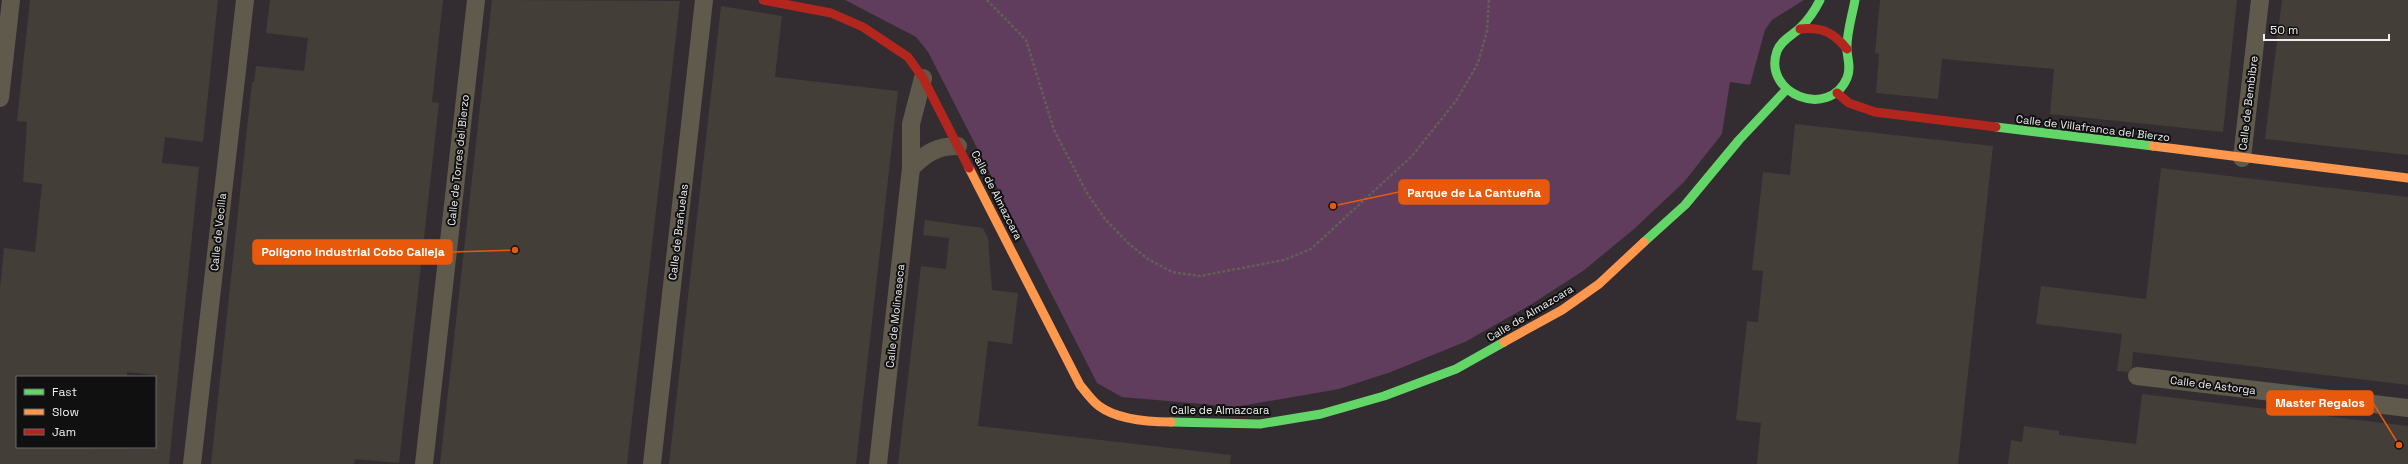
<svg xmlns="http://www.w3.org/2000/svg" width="2408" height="464" font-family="'Space Grotesk',sans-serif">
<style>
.built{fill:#332d32;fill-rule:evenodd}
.green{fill:#603c5d}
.building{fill:#433e38;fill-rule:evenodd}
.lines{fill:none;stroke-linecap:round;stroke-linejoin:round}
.path{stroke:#625f57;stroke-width:2.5;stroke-dasharray:3 2;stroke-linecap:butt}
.street{stroke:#5f5a4b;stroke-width:18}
.fast{stroke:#63d668;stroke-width:9}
.slow{stroke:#ff974d;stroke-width:9}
.jam{stroke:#b3261e;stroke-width:9}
.labels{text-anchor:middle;stroke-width:4;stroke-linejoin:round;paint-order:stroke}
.street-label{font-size:11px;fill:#efeeef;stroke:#111011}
.leader{fill:none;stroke:#e8590c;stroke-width:1.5}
.callout-dot{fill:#e8590c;stroke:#111011;stroke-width:1.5}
.callout{fill:#e8590c;stroke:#e8590c;stroke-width:1.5}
.callout-label{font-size:12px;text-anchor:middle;font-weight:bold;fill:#fff}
</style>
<rect width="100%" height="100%" fill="#272727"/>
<!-- built -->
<path class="built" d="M0,0H845L916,37L928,52L1097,383L1339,389L1391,372L1465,342L1532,304L1583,271L1722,134L1730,81L1750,85L1765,30L1772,20L1804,0H2408V464H0ZM17,377H155V447H17Z"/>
<!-- green -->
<polygon class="green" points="845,0 1804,0 1772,20 1765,30 1750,85 1730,82 1722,134 1684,182 1634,229 1583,271 1532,304 1465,342 1391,372 1339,389 1235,407 1122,397 1097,383 928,52 916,37"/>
<!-- building -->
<g class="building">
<path d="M30,0H218L203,142L165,137L162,163L199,167L169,464H0V289L4,248L35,252L42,184L23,182L27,122L17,121ZM127,372L155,375V449L17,447V377H127Z"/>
<polygon points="270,0 443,0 432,102 439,103 399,463 355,459 354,464 211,464 252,82 254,82 256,66 304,71 308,38 266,33"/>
<polygon points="492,0 680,1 627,464 440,464"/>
<polygon points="1880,0 2237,0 2223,132 2050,114 2054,69 1942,59 1938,99 1876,93 1879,54 1875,53"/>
<polygon points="2282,0 2408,0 2408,155 2265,139"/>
<polygon points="721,6 782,16 775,77 898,91 856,464 669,464"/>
<polygon points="1795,124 1993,146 1958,464 1757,464 1761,423 1736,420 1747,321 1758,322 1763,271 1752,270 1763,172 1790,175"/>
<polygon points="2161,168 2408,197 2408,385 2133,352 2132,367 2128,372 2117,371 2122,334 2036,324 2041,286 2146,299"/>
<polygon points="925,220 983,228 988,238 992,290 1018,293 1012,344 988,341 978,426 1231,455 1230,464 898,464 921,266 946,269 949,238 923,235"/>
<polygon points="2142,394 2408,426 2408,464 2008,464 2011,440 2022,442 2024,426 2059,431 2059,435 2136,444"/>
</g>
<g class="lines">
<!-- path -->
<polyline class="path" points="987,0 1026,40 1054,130 1087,193 1105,219 1128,243 1148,259 1172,272 1200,276 1284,260 1311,249 1412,156 1456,101 1478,63 1487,31 1489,0"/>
<!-- street -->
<g class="street">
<polyline points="0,98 11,0"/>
<polyline points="2242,158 2260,0"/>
<path d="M911,168C926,153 937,146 958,146"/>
<polyline points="2137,376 2408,408"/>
<polyline points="192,464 245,0"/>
<polyline points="424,464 476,0"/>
<polyline points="652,464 704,0"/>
<polyline points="878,464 911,168 911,124 923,78"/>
</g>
<!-- fast -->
<g class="fast">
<path d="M1820,0C1815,10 1809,19 1801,27C1793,35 1781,40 1777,51C1762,94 1829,120 1847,78C1851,69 1848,60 1847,51C1846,34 1852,17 1855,0"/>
<polyline points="1996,127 2153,146"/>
<polyline points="1644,242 1685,205 1739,140 1786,90"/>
<polyline points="1171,422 1260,424 1321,414 1384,396 1456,369 1504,342"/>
</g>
<!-- slow -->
<g class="slow">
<polyline points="2153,146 2408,178"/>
<path d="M969,168L1080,385C1086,392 1092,401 1099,406C1118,420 1149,422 1171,422"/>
<polyline points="1504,342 1562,310 1599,284 1644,242"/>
</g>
<!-- jam -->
<g class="jam">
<polyline points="763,0 831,13 863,27 908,57 923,78 969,168"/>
<path d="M1800,29C1822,27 1833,32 1847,49"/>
<polyline points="1837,93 1849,103 1875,112 1996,127"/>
</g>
</g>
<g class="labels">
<!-- street labels -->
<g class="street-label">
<text transform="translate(2248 103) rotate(-83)" y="4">Calle de Bembibre</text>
<text transform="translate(2093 128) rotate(7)" y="4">Calle de Villafranca del Bierzo</text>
<text transform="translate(458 160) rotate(-84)" y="4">Calle de Torres del Bierzo</text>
<text transform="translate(997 195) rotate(63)" y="4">Calle de Almazcara</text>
<text transform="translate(218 232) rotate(-84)" y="4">Calle de Vecilla</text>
<text transform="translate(678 232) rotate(-83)" y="4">Calle de Brañuelas</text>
<text transform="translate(1530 313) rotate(-31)" y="4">Calle de Almazcara</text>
<text transform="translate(895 316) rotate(-84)" y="4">Calle de Molinaseca</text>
<text transform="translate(2213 385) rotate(7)" y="4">Calle de Astorga</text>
<text x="1220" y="414">Calle de Almazcara</text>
</g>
</g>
<!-- callouts -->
<path class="leader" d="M1333 206L1399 192M515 250L452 252M2399 445L2373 403"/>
<g class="callout-dot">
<circle cx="1333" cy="206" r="4"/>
<circle cx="515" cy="250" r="4"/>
<circle cx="2399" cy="445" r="4"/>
</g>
<g class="callout">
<rect x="1399" y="180" width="150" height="24" rx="4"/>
<rect x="253" y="240" width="199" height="24" rx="4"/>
<rect x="2267" y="391" width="106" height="24" rx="4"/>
</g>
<g class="callout-label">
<text x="1474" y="197">Parque de La Cantueña</text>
<text x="353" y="256">Polígono Industrial Cobo Calleja</text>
<text x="2320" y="407">Master Regalos</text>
</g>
<!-- legend -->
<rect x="16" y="376" width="140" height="72" fill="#111011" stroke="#6a696a"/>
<rect x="24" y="389" width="20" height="6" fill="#63d668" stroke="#6a696a"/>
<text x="52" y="396" font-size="12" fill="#efeeef">Fast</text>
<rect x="24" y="409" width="20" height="6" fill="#ff974d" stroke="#6a696a"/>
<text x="52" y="416" font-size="12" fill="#efeeef">Slow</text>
<rect x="24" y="429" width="20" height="6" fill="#b3261e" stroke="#6a696a"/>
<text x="52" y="436" font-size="12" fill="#efeeef">Jam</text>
<!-- scale -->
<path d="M2264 34v6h125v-6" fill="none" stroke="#efeeef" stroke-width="2"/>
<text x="2270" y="34" font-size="12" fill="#efeeef" stroke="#111011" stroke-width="3" paint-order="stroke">50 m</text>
</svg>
